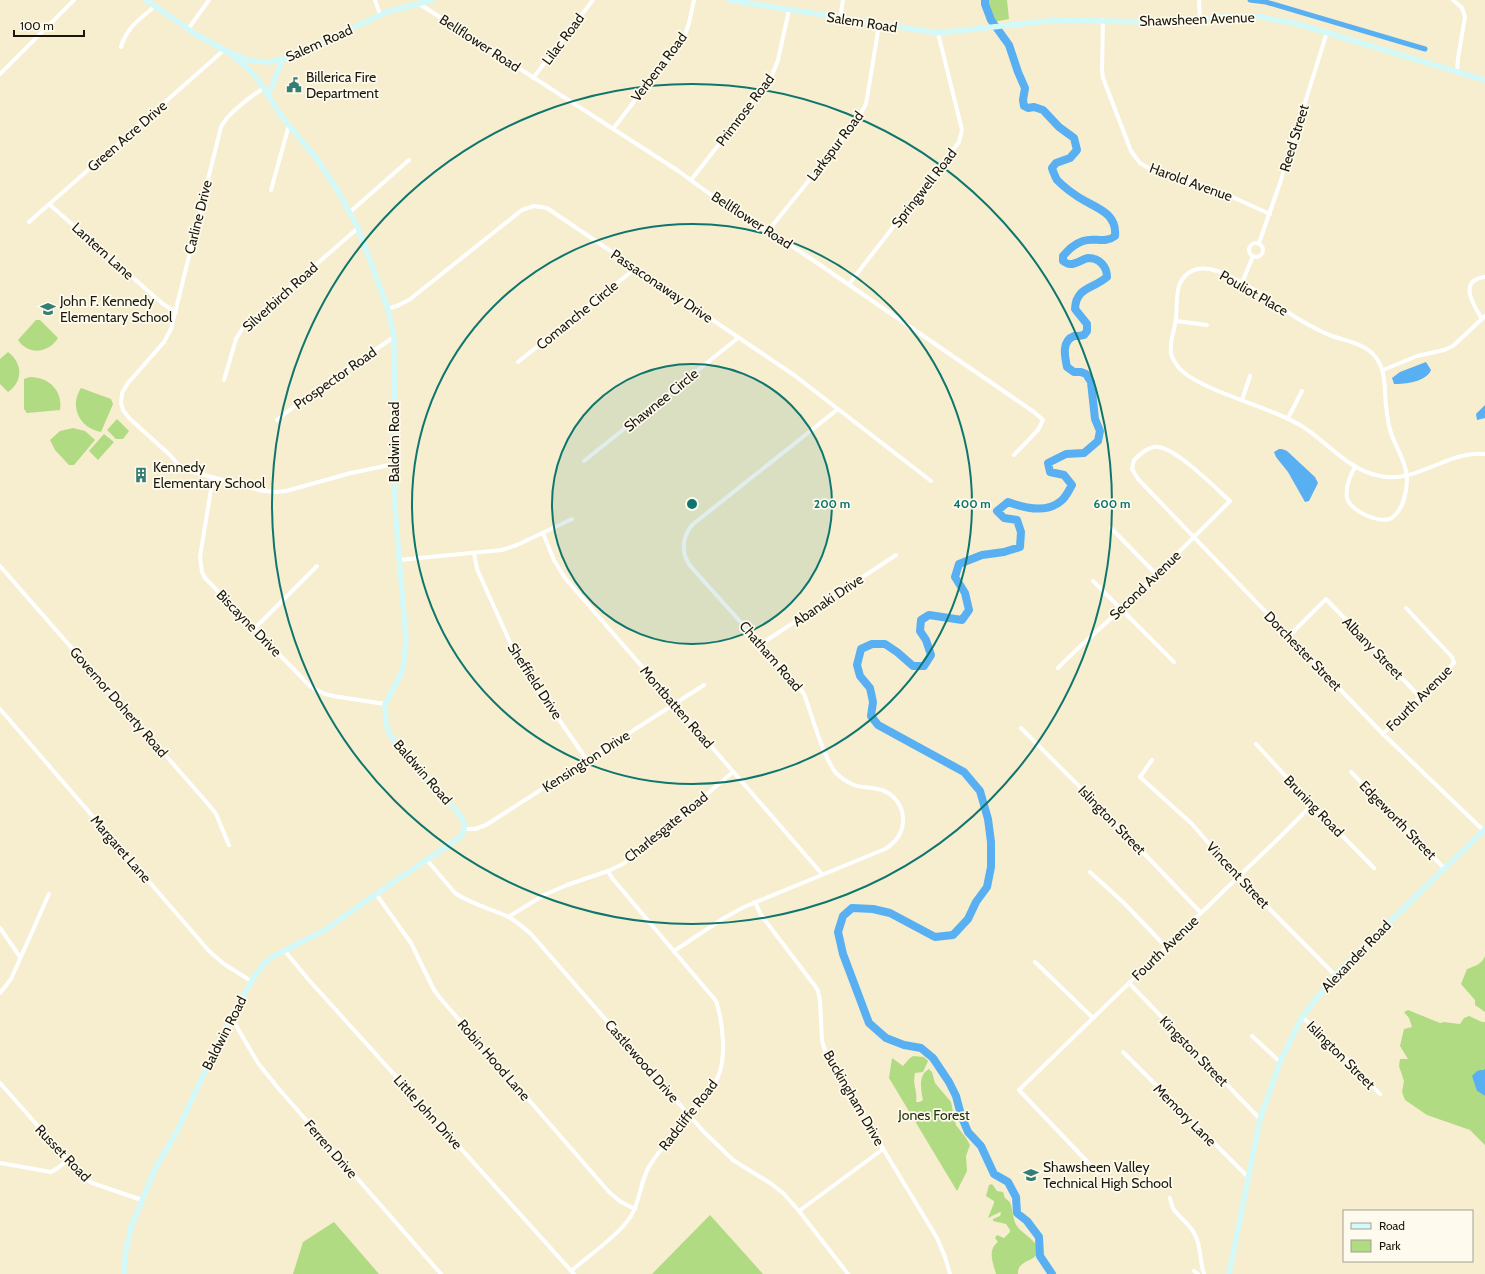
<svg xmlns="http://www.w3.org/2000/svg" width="1485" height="1274" font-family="Cabin,sans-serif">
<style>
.green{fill:#b1db82}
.water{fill:#58aff2}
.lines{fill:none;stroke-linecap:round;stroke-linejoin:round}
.canal{stroke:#58aff2;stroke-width:5}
.river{stroke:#58aff2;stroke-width:8}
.street{stroke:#fff;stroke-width:4}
.secondary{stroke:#d4f9f9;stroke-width:5.5}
.ring{fill:none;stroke:#0f766e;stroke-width:2}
.labels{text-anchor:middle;stroke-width:3.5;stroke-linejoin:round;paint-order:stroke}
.street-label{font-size:14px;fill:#1a170c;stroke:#fefbee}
.poi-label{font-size:14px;fill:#1a170c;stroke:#fefbee;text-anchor:start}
.park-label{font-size:14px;fill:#22320b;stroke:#fefbee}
.centre{fill:#0f766e;stroke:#fefbee;stroke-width:2}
.ring-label{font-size:12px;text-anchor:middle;font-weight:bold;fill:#0f766e;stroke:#fefbee;stroke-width:3.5;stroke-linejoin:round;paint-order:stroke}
</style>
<rect width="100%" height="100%" fill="#f6eecf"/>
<!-- green -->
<g class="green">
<polygon points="985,0 1007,0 1009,19 993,22 985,4"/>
<path d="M36,320H40L58,338C48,354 28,355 18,340Z"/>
<path d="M8,352C23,363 23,382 8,392L0,384V359Z"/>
<path d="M30,377C49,377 63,391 60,410L27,413L24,409V379Z"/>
<path d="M81,388L111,399L113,404L101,432C79,428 69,406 81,388Z"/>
<polygon points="117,419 129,431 123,439 116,439 107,430"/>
<polygon points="73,428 85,431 95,440 74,465 69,465 55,450 50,440 60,431"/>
<polygon points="104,434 114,442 98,460 89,451"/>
<path d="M1485,956V1012L1475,1005V1000L1461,984L1467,969C1475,966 1482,964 1485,956Z"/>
<polygon points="1408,1010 1440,1023 1444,1022 1460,1024 1464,1018 1469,1016 1482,1022 1485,1022 1485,1069 1482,1069 1477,1091 1485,1096 1485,1145 1470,1130 1427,1115 1405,1100 1402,1092 1404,1081 1399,1066 1400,1059 1408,1059 1400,1046 1404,1029 1412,1027 1409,1018 1404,1012"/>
<path d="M913,1056L924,1057L928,1061L923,1072L915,1073C912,1085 918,1091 916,1102H920L923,1100C921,1088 918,1075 929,1069L932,1072L935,1083L951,1102L956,1125L966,1138L970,1145L966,1156L967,1171L957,1191L889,1078L892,1058L903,1066L909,1059Z"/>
<path d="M992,1184L997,1191L1003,1192C1004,1194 1004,1196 1005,1198C1008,1201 1010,1201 1011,1205C1013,1211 1013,1221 1017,1226C1021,1233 1040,1242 1038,1252C1035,1262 1017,1260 1018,1274H996C993,1263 987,1250 998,1242L995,1238L997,1235L1004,1238L1010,1232V1230L1006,1224L993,1221V1219L1000,1216L1001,1213L1000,1212L988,1218L994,1203V1201L986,1196L989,1185Z"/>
<polygon points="710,1215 763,1274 652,1274"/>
<polygon points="334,1222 379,1274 293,1274 303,1242"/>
</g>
<!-- water -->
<g class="water">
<path d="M1426,362L1431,370C1426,382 1405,384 1394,384L1392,378L1400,372Z"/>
<polygon points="1485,405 1485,418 1477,420 1476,414"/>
<polygon points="1279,449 1282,449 1287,451 1315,477 1318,483 1309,501 1305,502 1288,472 1276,457 1274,452"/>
<polygon points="1485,1069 1485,1096 1477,1091 1472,1076 1477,1071"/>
</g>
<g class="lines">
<!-- canal -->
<polyline class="canal" points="1250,0 1266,2 1425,49"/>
<!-- river -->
<path class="river" d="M985,0V4L991,20L1009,45L1018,72L1025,88L1023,100L1024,106L1028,108L1034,107L1043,110L1059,127L1074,138L1077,150L1070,158L1056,163L1052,168C1053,172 1055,176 1057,180C1064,187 1076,196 1085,201C1100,209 1117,215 1115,236C1105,244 1094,237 1083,241C1074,244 1069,249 1063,256V261C1065,262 1067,264 1069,264C1076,265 1082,259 1088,258C1100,258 1107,267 1107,277C1093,289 1076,287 1075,309L1087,324V331L1084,335C1081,336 1077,336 1074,336C1061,341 1065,357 1067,367L1074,372H1081L1086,374L1091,382L1095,419L1100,431L1098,441L1084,453L1066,454L1048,463L1050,472L1064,475L1072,485C1069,490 1066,497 1061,501C1046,514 1024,508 1008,502L997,511L1004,518L1017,520L1021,532L1020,547L1004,552L982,555L959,564L955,577L965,593L969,610L962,620L929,615L921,620L920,631L926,640L931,655L924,666H913L897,652L885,644H872L861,649L857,665L860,676L870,688L873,702L871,716L878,725L964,772L980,791L988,819L991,842V867L987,887L976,902L968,919L953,935L935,937L890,913L873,909L852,908L843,916L838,932L843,954L869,1023L886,1038L904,1045L921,1048L933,1058L949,1082L956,1096L961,1115L968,1132L981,1146L994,1174L1008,1182L1016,1197L1017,1213L1027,1221L1039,1237L1040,1256L1052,1274"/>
<!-- street -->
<g class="street">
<polyline points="375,0 380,14"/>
<polyline points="1199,0 1200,19"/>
<polyline points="1453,0 1462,8 1465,17 1458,58 1457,72"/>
<polyline points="418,3 677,170 707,192 810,258 1034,412 1043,420 1038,430 1014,455"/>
<polyline points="840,18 843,0"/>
<polyline points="1103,20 1102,70 1103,78 1131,151 1140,163 1150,169 1219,191 1270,214"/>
<polyline points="188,29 209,0"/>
<path d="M121,47C126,28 141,18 155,6"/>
<polyline points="0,74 74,0"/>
<polyline points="533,78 593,0"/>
<path d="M264,88C251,96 228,113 221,127L171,329L164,342L128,383L122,393L121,403L123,410L129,418L170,455L182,469L263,491L275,492L286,491L351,473L394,464"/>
<polyline points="613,129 685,35 689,23 694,0"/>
<polyline points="691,180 771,78 778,60 789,10"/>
<polyline points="271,190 289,125"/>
<polyline points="49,204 163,304 176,312"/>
<polyline points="350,212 409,160"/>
<polyline points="29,222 224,50"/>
<polyline points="768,231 856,122 866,104 879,25"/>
<circle cx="1256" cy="250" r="7"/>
<polyline points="1259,243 1280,183 1327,32"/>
<polyline points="1242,283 1253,256"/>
<polyline points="849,284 959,142 962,130 938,33"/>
<polyline points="388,309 399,305 409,300 522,210 534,206 547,208 794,375 931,481"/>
<path d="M1482,319C1474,306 1457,280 1485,277"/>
<polyline points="1176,321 1207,325"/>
<polyline points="518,362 636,268"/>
<polyline points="1383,370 1417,356 1444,350 1453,346 1485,316"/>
<polyline points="224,380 236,339 242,329 358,228"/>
<polyline points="1242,400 1250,376"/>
<polyline points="1288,418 1302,391"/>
<polyline points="277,420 302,400 394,337"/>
<polyline points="584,461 738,338"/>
<path d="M1355,467C1350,476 1345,488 1347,498C1350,511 1382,526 1393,517C1403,509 1407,492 1407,480C1407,463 1396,448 1391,433C1388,424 1387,415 1386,406C1384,387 1387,369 1373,354C1362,343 1346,341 1332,336C1290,320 1258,286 1217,271C1208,268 1198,267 1190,272C1185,275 1181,280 1179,286C1176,296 1177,307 1176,318C1175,329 1169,342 1171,354C1173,359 1176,365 1180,369C1188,378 1201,383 1211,388C1240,401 1272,409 1300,425C1327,441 1347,470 1380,476C1417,484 1448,450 1485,454"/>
<polyline points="213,477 200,557 202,572 205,578 311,687 325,694 333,696 385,704"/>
<polyline points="1111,528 1155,573"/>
<polyline points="543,533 554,560 565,578 822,874"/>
<polyline points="474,553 477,569 518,660 587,760"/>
<polyline points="399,560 502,550 517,545 572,519"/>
<polyline points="0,566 209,805 216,814 229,845"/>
<polyline points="1093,581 1174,662"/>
<polyline points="254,629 317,566"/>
<polyline points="1289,636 1326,599 1420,697"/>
<polyline points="761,644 896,555"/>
<path d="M1058,668C1078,647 1100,629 1121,609C1158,573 1194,537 1230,501C1215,488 1173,444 1154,447C1147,448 1139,455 1134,460L1132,469L1138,479L1383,734L1483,830"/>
<polyline points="0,709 209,951 224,964 251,981"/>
<polyline points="1021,728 1094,801 1201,913"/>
<polyline points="1383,734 1454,663 1452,657 1406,608"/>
<polyline points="1256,744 1312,805 1374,868"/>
<polyline points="1152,760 1140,777 1192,824 1238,877 1335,975"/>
<polyline points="1351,772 1444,868"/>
<polyline points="464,829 475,829 486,825 704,685"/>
<path d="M427,860L455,893C471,904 491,909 509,917C517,922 524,928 531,934L703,1131L733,1160L770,1183L783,1193L799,1211L848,1274"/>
<polyline points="1090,872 1124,903 1166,947"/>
<polyline points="376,894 411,943 434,990 440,998 609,1192 621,1202 635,1209"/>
<polyline points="755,902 761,915 815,986 818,991 820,1001 822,1041 827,1056 937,1238 945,1257 950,1274"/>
<polyline points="508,917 544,895 567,885 608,871 623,864 636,854 733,772"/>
<polyline points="0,928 20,957"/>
<polyline points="284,950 308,979 574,1274"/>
<path d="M674,951L724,918L744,907L885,849C895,843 902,835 903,822C904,807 894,792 878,789C870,787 862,788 854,785C847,782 841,778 836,773C823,757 812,715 804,694L799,687L692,568C681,555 681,539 692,525L838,409"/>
<polyline points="1035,962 1093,1018"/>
<polyline points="1129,983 1260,1119"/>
<polyline points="0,993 11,979 49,894"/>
<polyline points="231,1017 258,1063 278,1088 441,1274"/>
<path d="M1302,1017C1330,1041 1355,1067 1380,1094"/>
<polyline points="1252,1036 1280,1062"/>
<polyline points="1123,1052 1248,1177"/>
<polyline points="0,1083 83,1177 92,1183 142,1200"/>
<polyline points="0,1163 51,1172 58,1168 67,1160"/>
<polyline points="1098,1173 1019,1090 1238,877 1280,837 1312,805"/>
<path d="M1170,1198C1171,1202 1172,1207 1174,1210C1181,1219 1192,1226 1196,1237C1201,1249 1200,1262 1204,1274"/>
<polyline points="799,1211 883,1149"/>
<path d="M571,1271C588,1256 619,1235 631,1216C641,1200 640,1178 652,1162C665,1142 683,1125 698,1106C705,1097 712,1089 717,1079C727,1059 723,1022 716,1001L612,878L608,871"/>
<polyline points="1194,1271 1198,1274"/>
</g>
<!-- secondary -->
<g class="secondary">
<polyline points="146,0 194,33 224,50 242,58 253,61 269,62 288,58 387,12 432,0"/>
<polyline points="729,0 938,33 1056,20 1149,22 1234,16 1256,16 1298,24 1485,80"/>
<polyline points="268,94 271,89 282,60"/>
<path d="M124,1274L125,1255L131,1227L155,1169L177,1131L231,1017L255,975L266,962L276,955L325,930L360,905L459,838C468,829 464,820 457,811L403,753L389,733L386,723L385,704L396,684L403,669L406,640L395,508L394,337L388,309L358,228L338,191L317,159L282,117L259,81L246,67L227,51"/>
<polyline points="1229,1274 1260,1119 1280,1062 1302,1017 1335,975 1485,829"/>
</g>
</g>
<!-- distance rings -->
<circle cx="692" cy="504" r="140" fill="#0f766e" fill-opacity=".12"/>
<g class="ring">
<circle cx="692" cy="504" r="140"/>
<circle cx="692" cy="504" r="280"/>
<circle cx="692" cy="504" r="420"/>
</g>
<!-- icons -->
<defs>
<g id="civic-bare" transform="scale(1.2)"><path d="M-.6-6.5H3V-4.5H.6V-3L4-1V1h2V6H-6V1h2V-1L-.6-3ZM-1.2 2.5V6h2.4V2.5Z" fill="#367d74" stroke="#fefbee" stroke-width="2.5" paint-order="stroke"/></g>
<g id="school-bare" transform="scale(1.2)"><path d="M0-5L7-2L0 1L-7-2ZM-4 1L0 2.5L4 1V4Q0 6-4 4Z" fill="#367d74" stroke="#fefbee" stroke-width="2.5" paint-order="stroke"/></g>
<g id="building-bare" transform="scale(1.2)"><path d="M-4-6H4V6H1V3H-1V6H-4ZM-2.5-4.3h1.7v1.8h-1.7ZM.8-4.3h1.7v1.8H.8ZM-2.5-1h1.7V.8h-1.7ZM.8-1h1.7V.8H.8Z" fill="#367d74" stroke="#fefbee" stroke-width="2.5" paint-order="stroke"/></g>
</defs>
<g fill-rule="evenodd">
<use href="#civic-bare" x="294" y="85"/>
<use href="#school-bare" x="48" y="309"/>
<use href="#building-bare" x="141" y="475"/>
<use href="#school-bare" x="1031" y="1175"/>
</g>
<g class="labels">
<!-- street labels -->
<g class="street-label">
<text transform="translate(1197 19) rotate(-2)" y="5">Shawsheen Avenue</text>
<text transform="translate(862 22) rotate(9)" y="5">Salem Road</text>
<text transform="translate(563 39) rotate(-53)" y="5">Lilac Road</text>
<text transform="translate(319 43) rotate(-24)" y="5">Salem Road</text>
<text transform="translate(480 43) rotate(33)" y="5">Bellflower Road</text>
<text transform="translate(659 67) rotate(-53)" y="5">Verbena Road</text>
<text transform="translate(745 110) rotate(-53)" y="5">Primrose Road</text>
<text transform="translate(127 136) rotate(-41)" y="5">Green Acre Drive</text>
<text transform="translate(1294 138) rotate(-73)" y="5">Reed Street</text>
<text transform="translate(835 146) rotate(-53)" y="5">Larkspur Road</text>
<text transform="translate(1191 182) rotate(20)" y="5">Harold Avenue</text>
<text transform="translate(924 188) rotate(-52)" y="5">Springwell Road</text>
<text transform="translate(198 217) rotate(-76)" y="5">Carline Drive</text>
<text transform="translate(752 220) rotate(33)" y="5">Bellflower Road</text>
<text transform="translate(103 251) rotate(42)" y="5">Lantern Lane</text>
<text transform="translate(662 286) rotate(34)" y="5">Passaconaway Drive</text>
<text transform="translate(1254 293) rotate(30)" y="5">Pouliot Place</text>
<text transform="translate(280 297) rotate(-42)" y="5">Silverbirch Road</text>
<text transform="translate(577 315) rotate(-39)" y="5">Comanche Circle</text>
<text transform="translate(335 378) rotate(-35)" y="5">Prospector Road</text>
<text transform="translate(661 400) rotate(-39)" y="5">Shawnee Circle</text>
<text transform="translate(394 442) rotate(-90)" y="5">Baldwin Road</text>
<text transform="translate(1145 585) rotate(-44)" y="5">Second Avenue</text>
<text transform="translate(828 600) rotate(-34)" y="5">Abanaki Drive</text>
<text transform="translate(249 623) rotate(46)" y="5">Biscayne Drive</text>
<text transform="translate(1373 648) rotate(46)" y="5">Albany Street</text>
<text transform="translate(1303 651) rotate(46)" y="5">Dorchester Street</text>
<text transform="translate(771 656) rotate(49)" y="5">Chatham Road</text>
<text transform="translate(535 681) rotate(57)" y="5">Sheffield Drive</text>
<text transform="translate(1419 698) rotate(-45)" y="5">Fourth Avenue</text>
<text transform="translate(119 702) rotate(49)" y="5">Governor Doherty Road</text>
<text transform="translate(677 707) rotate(49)" y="5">Montbatten Road</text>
<text transform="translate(586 761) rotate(-33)" y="5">Kensington Drive</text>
<text transform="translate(423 772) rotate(49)" y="5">Baldwin Road</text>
<text transform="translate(1314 806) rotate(46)" y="5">Bruning Road</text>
<text transform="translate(1112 820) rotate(46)" y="5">Islington Street</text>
<text transform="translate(1398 820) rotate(46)" y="5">Edgeworth Street</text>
<text transform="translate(666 827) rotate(-39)" y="5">Charlesgate Road</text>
<text transform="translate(121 849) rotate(49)" y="5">Margaret Lane</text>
<text transform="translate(1238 875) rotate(47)" y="5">Vincent Street</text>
<text transform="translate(1165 948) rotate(-44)" y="5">Fourth Avenue</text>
<text transform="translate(1356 956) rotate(-46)" y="5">Alexander Road</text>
<text transform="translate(224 1033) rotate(-63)" y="5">Baldwin Road</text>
<text transform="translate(1194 1051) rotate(46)" y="5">Kingston Street</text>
<text transform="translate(1341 1055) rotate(45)" y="5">Islington Street</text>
<text transform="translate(494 1060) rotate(49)" y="5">Robin Hood Lane</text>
<text transform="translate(642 1061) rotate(49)" y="5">Castlewood Drive</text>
<text transform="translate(854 1098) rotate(60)" y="5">Buckingham Drive</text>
<text transform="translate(428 1112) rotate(48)" y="5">Little John Drive</text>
<text transform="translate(688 1115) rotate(-52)" y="5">Radcliffe Road</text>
<text transform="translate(1185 1115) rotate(45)" y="5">Memory Lane</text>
<text transform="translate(331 1149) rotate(49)" y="5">Ferren Drive</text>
<text transform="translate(63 1153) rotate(46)" y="5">Russet Road</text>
</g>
<!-- poi labels -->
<g class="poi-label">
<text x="306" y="82">Billerica Fire<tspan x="306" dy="16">Department</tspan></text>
<text x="60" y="306">John F. Kennedy<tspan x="60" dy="16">Elementary School</tspan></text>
<text x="153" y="472">Kennedy<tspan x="153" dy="16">Elementary School</tspan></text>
<text x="1043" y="1172">Shawsheen Valley<tspan x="1043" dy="16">Technical High School</tspan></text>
</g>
<!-- park labels -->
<g class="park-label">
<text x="934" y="1120">Jones Forest</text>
</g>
</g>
<circle cx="692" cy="504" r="6" class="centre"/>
<g class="ring-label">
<text x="832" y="508">200 m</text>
<text x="972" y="508">400 m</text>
<text x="1112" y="508">600 m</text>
</g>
<!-- legend -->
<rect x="1343" y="1210" width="130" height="52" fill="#fefbee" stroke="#a3a094"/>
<rect x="1351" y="1223" width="20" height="6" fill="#d4f9f9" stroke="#a3a094"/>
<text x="1379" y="1230" font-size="12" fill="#1a170c">Road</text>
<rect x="1351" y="1240" width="20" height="12" fill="#b1db82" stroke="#a3a094"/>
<text x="1379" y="1250" font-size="12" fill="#1a170c">Park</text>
<!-- scale -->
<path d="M14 30v6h70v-6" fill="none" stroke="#1a170c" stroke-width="2"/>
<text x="20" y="30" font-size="12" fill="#1a170c" stroke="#fefbee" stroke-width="3" paint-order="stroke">100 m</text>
</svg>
